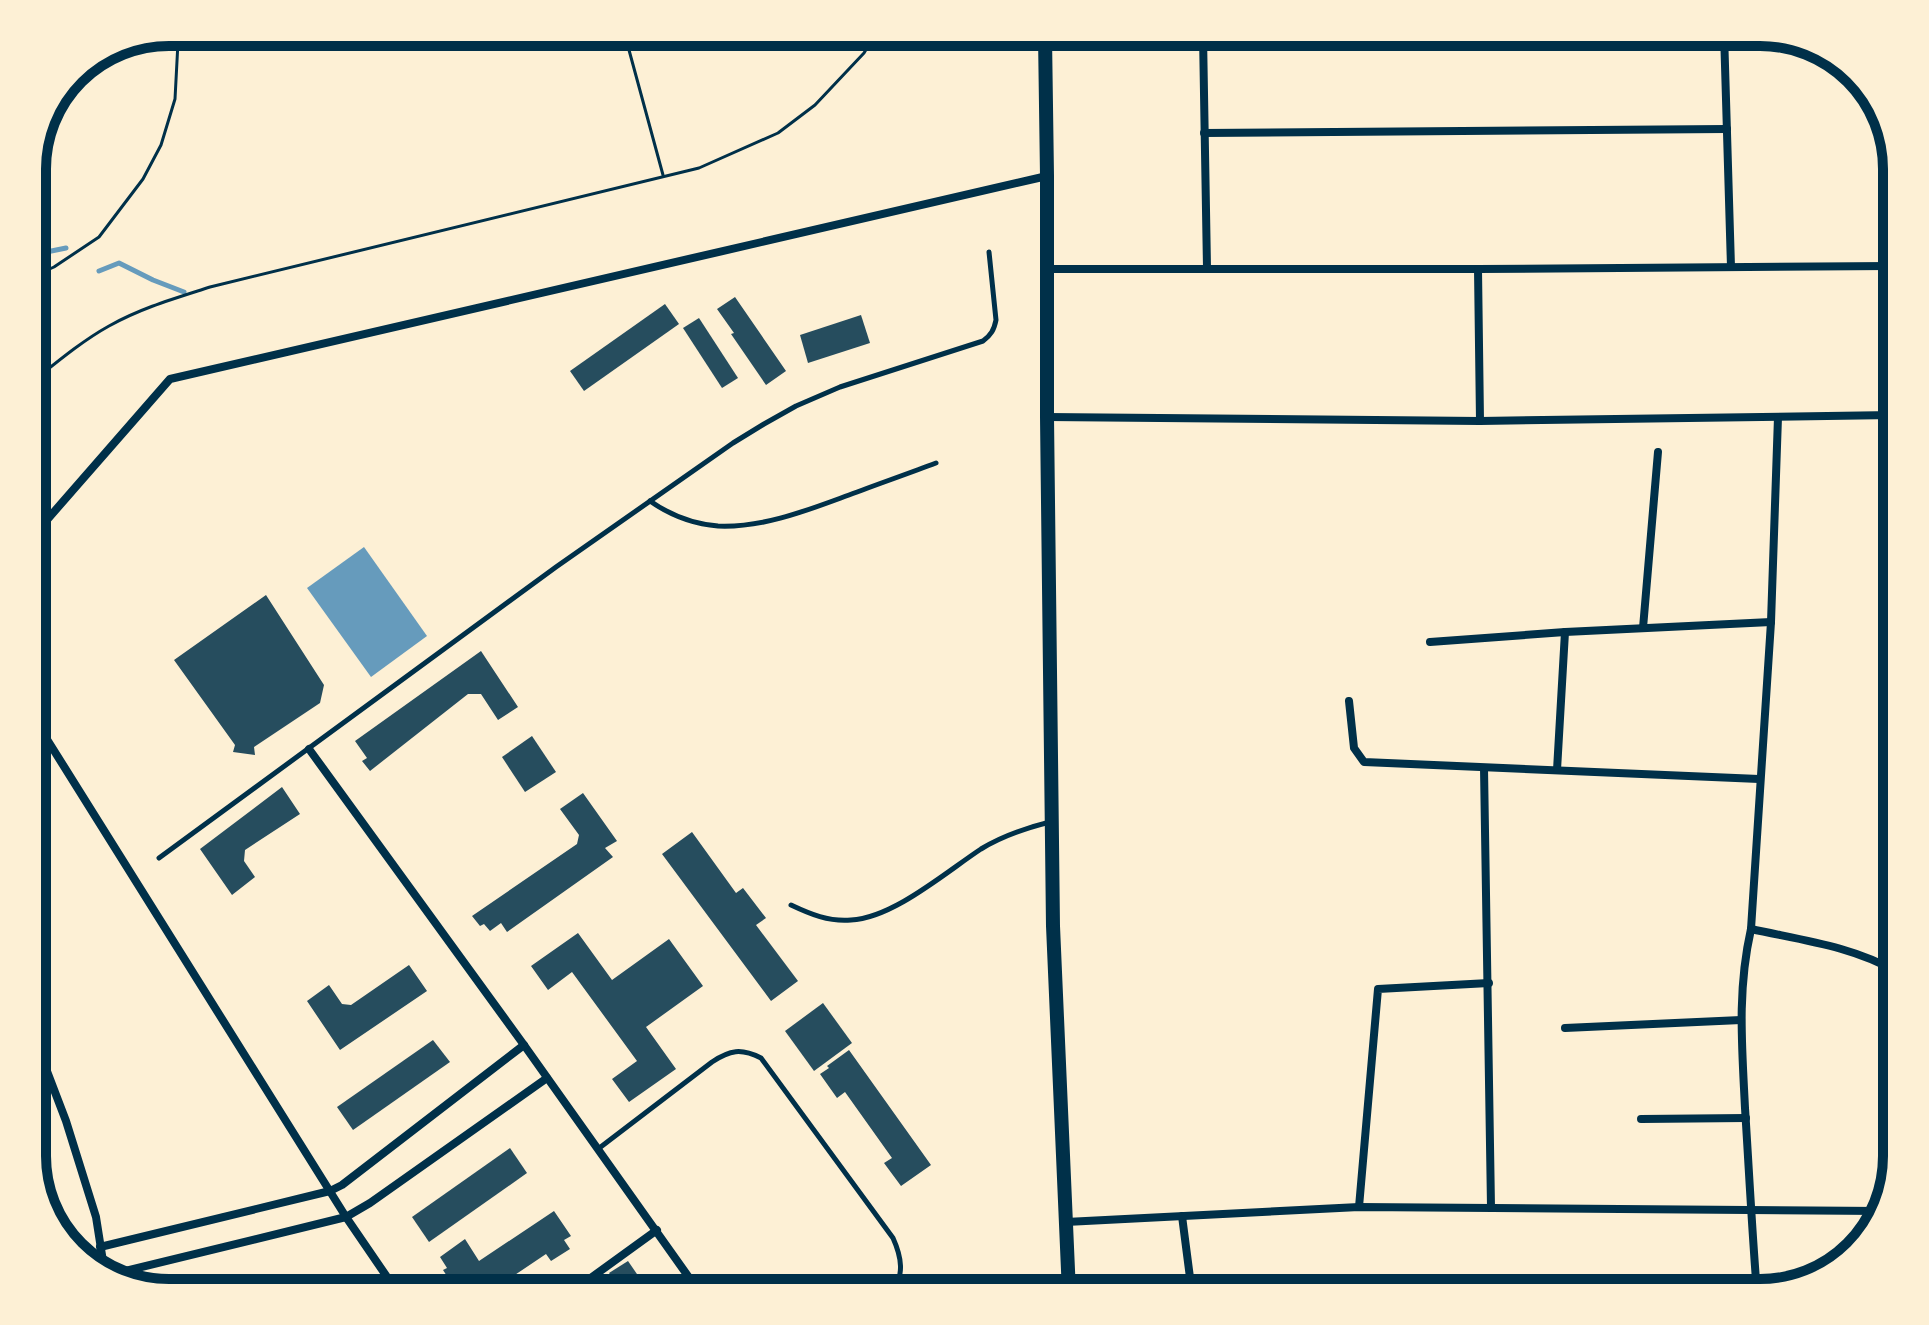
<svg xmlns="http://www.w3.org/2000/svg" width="1929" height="1325" font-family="Barlow,sans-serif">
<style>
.water{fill:#669bbc}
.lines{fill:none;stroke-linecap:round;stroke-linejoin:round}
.stream{stroke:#669bbc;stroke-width:5}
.building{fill:#264d5e}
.path{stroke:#003049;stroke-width:3}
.service{stroke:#003049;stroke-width:5}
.minor{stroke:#003049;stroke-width:8}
.tertiary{stroke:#003049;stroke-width:14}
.rim{fill:none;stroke:#003049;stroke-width:10}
</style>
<rect width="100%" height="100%" fill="#fdf0d5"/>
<!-- water -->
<polygon class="water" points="364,547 427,636 371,677 307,588"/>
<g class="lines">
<!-- stream -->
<g class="stream">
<polyline points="32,255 66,248"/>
<polyline points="99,271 119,263 153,280 184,292"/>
</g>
</g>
<!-- building -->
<g class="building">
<polygon points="735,297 786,371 766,385 731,334 734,333 717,309"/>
<polygon points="665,304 679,324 584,391 570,371"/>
<polygon points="861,315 870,343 808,363 800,335"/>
<polygon points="699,318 738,378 722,388 683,328"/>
<polygon points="266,595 324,685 320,703 254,747 255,755 233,752 235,745 174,660"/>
<polygon points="481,651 518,707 498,720 481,694 468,694 370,771 362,761 367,758 355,741"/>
<polygon points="532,736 556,772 525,792 502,757"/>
<polygon points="282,787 300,814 245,850 244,861 255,877 232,895 200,849"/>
<polygon points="583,793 617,841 605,848 613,857 507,932 501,923 490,931 484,924 480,926 472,916 577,844 579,835 560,809"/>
<polygon points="692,832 736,893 743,888 766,918 756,925 798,981 771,1001 662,854"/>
<polygon points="578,933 612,980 669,939 703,986 646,1027 676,1069 629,1102 612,1079 637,1061 572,972 548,990 531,966"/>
<polygon points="409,965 427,991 340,1050 307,1001 329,985 342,1004 351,1005"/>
<polygon points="823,1003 852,1043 814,1071 785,1031"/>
<polygon points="433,1040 450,1062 353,1130 337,1107"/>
<polygon points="849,1050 931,1165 901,1186 884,1163 892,1158 845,1092 837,1098 820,1074 829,1068 827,1066"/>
<polygon points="510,1148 527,1173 429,1242 412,1217"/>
<polygon points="554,1211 571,1236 564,1240 570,1249 551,1261 546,1254 494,1289 496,1293 458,1293 443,1270 447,1268 440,1257 465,1239 479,1261"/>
<polygon points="628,1261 650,1293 623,1293 609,1273"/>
</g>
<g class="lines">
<!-- path -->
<g class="path">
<polyline points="626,39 663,175"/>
<polyline points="32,277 54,267 99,237 143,179 161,145 175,99 178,42"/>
<path d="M32,382C57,362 82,341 109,326C141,308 176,298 210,287L699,168L778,133L815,105L864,53L873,38"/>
</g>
<!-- service -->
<g class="service">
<path d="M650,501C670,515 693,524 718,526C763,528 808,510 849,495C878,484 907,474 936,463"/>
<path d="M159,858L556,567L733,443L764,424L796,406L840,387L983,341C991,335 994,330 996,320L989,252"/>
<path d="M791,905C810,914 829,922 851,920C893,918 946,872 981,849C1002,836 1026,828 1050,822"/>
<path d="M598,1149L712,1062C730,1050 741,1048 761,1058L893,1238C902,1258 904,1274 893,1293"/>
</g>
<!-- minor -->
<g class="minor">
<polyline points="1724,32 1731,267"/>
<polyline points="1203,35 1207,268"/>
<polyline points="1204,133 1727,129"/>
<polyline points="1046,269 1478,269 1891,266"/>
<polyline points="1478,269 1480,421"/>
<polyline points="1047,417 1480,421 1893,415 1891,266 1886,128"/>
<polyline points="32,537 170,379 1047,176"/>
<polyline points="1643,628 1658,452"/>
<polyline points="1430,642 1565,632 1771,622"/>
<polyline points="1349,701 1354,748 1364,762 1759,779"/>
<polyline points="32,722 38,725 346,1217 398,1293"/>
<polyline points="309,749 524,1045 700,1293"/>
<polyline points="1484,768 1491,1207"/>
<polyline points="1557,770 1565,632"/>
<path d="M1751,929C1801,940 1852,946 1897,972"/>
<polyline points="1565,1028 1741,1020"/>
<polyline points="32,1032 66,1121 96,1217 105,1274"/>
<polyline points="1641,1119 1746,1118"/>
<polyline points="1359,1207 1378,989 1489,983"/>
<polyline points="1182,1216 1192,1293"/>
<polyline points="1066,1222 1359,1207 1880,1211"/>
<polyline points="100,1247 330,1191 342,1185 524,1045"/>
<polyline points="109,1275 346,1217 370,1203 547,1078"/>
<polyline points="570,1293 657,1230"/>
<path d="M1757,1293C1752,1231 1749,1170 1745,1108C1742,1046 1737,991 1751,929L1771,622L1778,417"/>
</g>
<!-- tertiary -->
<polyline class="tertiary" points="1045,36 1047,176 1047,417 1053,926 1069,1293"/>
</g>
<!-- crop -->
<path d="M0 0H1929V1325H0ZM169 46H1760A123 123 0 0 1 1883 169V1156A123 123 0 0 1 1760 1279H169A123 123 0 0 1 46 1156V169A123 123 0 0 1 169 46Z" fill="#fdf0d5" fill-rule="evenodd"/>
<path class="rim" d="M169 46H1760A123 123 0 0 1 1883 169V1156A123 123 0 0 1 1760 1279H169A123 123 0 0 1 46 1156V169A123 123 0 0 1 169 46Z"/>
</svg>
